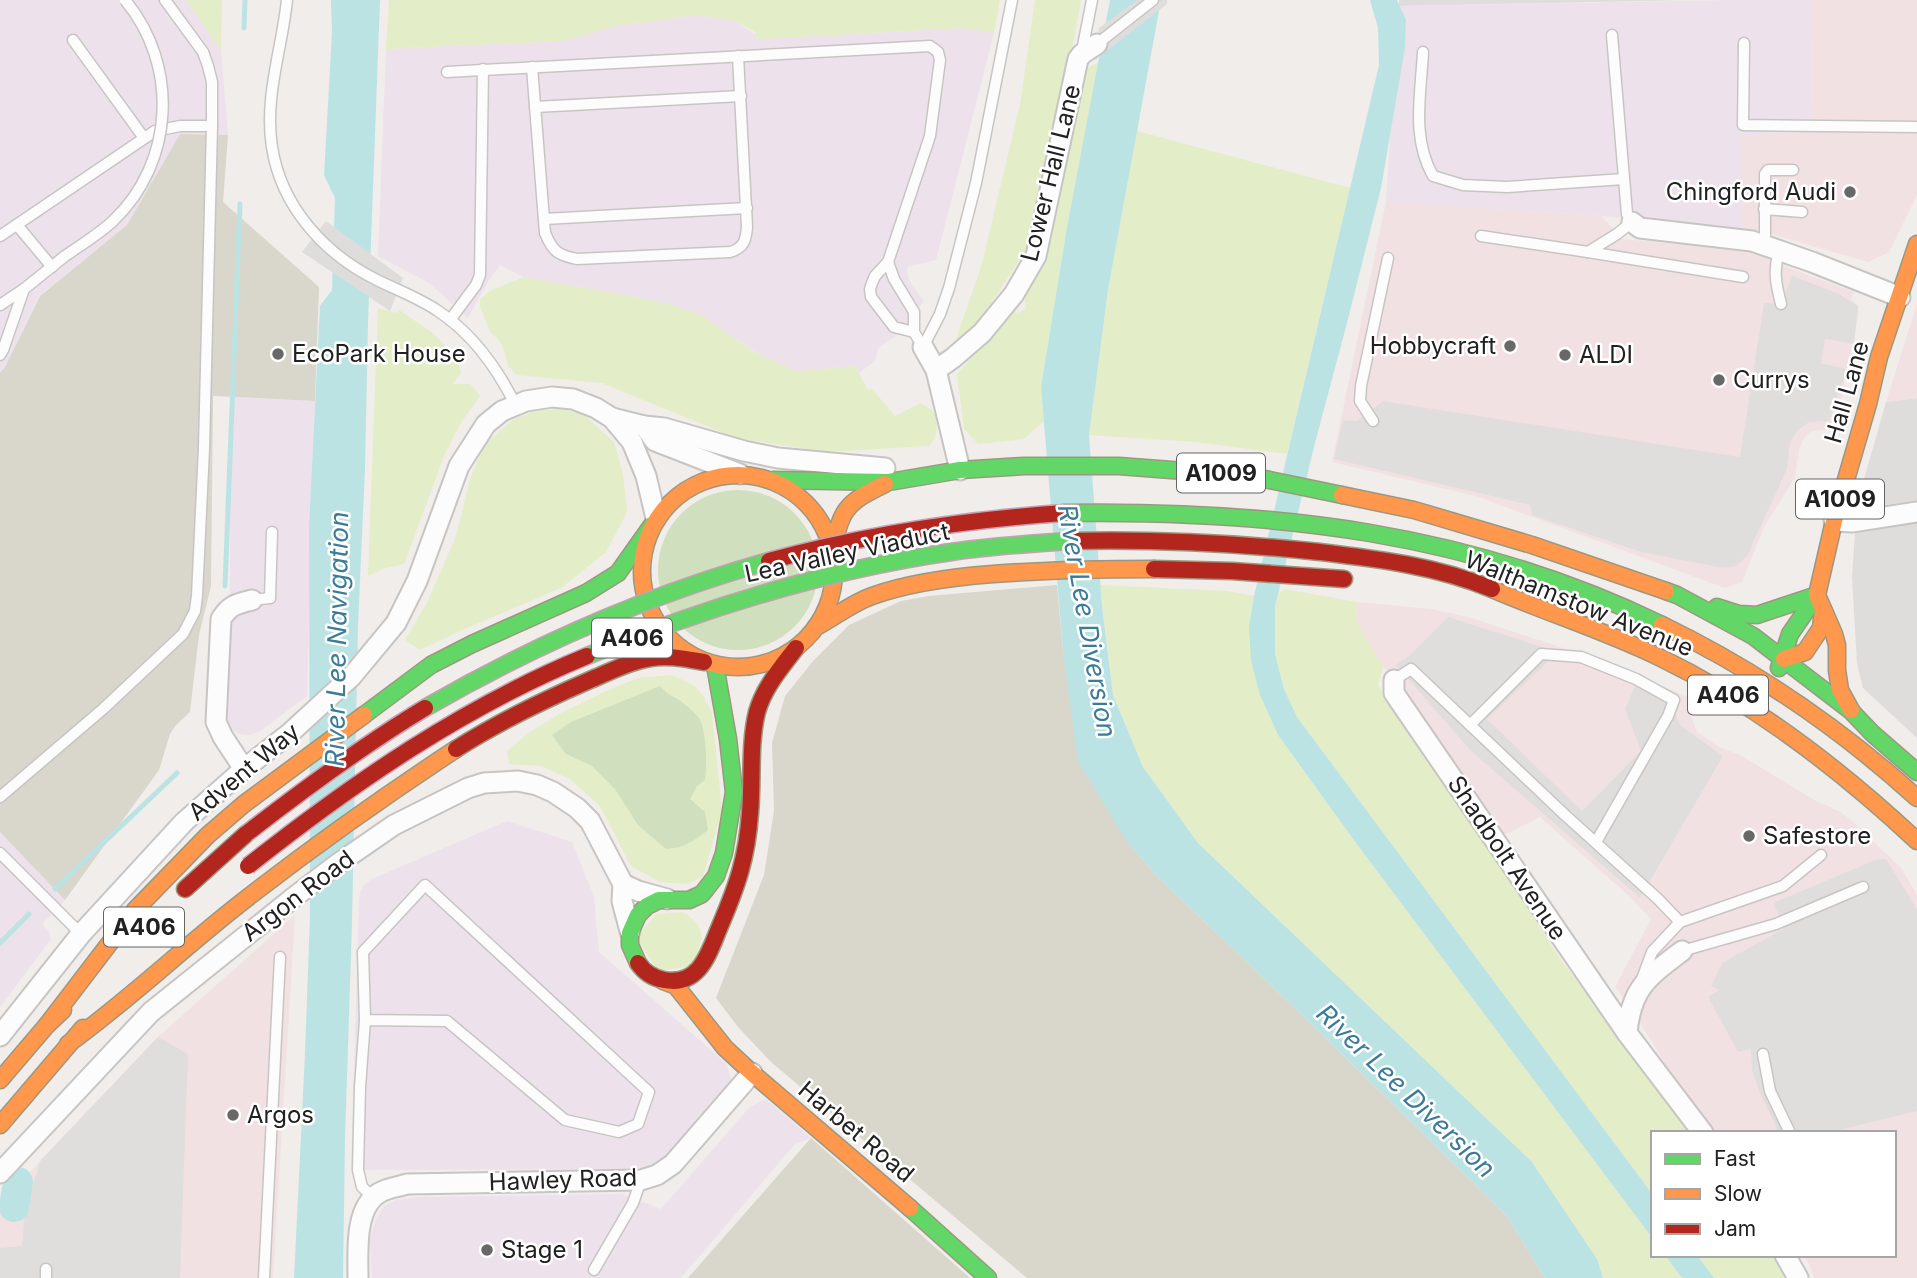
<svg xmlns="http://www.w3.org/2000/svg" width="1917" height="1278" font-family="Inter,sans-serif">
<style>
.residential{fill:#dfdddb}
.commercial{fill:#f2e1e2}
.industrial{fill:#ede2eb}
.construction{fill:#d9d6cb}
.grass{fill:#e3eec8}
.forest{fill:#d0dfbe}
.parking{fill:#e0dedd}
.water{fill:#bce3e4}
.pier{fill:#dedddc}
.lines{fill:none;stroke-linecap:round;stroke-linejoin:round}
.stream{stroke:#bce3e4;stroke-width:5}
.river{stroke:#bce3e4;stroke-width:30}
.lane-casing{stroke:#c7c5c4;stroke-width:13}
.street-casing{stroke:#c7c5c4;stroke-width:23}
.fast-casing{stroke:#9c9880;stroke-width:19}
.slow-casing{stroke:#9c9880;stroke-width:19}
.jam-casing{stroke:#9c9880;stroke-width:19}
.lane{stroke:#fdfcfc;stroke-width:10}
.street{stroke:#fdfcfc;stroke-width:19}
.fast{stroke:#63d668;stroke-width:16}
.slow{stroke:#ff974d;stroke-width:16}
.jam{stroke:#b3261e;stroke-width:16}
.lane-bridge-casing{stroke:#c7c5c4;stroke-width:13;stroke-linecap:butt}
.fast-bridge-casing{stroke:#c79fb2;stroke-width:19;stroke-linecap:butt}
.jam-bridge-casing{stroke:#c79fb2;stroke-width:19;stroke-linecap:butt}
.lane-bridge{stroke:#fdfcfc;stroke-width:10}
.fast-bridge{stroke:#63d668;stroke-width:16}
.jam-bridge{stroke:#b3261e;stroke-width:16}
.poi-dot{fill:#696867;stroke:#fff;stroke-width:2.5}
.labels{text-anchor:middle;stroke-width:5;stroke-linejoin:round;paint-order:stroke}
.shield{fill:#fff;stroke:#646464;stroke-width:2}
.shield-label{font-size:23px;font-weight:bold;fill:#212121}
.street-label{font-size:24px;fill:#212121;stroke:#fff}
.poi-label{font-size:24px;fill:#212121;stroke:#fff;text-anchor:start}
.water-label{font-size:26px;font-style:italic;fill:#3c7b97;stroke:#fff}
</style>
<rect width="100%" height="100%" fill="#f0edea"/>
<!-- residential -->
<g class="residential">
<polygon points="1399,0 1687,0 1399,6"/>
<polygon points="1917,398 1917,738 1863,688 1857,664 1852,577 1857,504 1886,402"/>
</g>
<!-- commercial -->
<g class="commercial">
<polygon points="1811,0 1917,0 1917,195 1889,252 1868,262 1768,233 1741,229 1742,136 1812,131"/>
<polygon points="1386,202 1601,216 1623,239 1751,251 1792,269 1854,292 1851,299 1858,306 1859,313 1841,400 1830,429 1812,431 1805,437 1799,449 1795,477 1764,527 1742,582 1725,588 1476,496 1332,462"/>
<polygon points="1917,304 1917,398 1886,402"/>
<polygon points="1357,602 1431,609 1468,617 1612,664 1697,701 1691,716 1697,732 1719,747 1740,755 1816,801 1839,811 1851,820 1901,868 1917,895 1917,1278 1814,1278 1809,1264 1803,1255 1894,1255 1894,1133 1710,1133 1695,1113 1638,1019 1615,987 1651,919 1629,896 1540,817 1502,836 1403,695 1406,683 1383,667 1356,621"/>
<polygon points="295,915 273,1278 0,1278 0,1207 41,1160 158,1037"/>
</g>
<!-- industrial -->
<g class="industrial">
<polygon points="0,0 186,0 221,50 228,135 180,134 127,225 39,296 4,369 0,372"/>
<polygon points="1733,0 1811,0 1812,132 1742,136 1741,229 1601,216 1386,202 1399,6"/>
<polygon points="697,15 735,21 756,35 757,39 964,28 994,33 936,260 907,267 909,281 924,301 900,333 878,348 875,361 859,373 855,366 796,371 760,355 703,317 672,305 625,295 523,277 500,265 489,280 468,318 429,283 378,256 386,49 562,41 617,26"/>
<polygon points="230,397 315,401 307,696 259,732 249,735 239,734 232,729 228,723 230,629"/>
<polygon points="507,821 572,842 594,897 599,952 727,1064 731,1080 682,1148 657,1164 642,1169 351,1170 359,899 360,892 365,884 372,879"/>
<polygon points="0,832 65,900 42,924 49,932 51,939 0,1007"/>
<polygon points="766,1099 811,1138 795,1144 681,1278 372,1278 370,1241 375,1220 384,1206 396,1200 419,1197 621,1194 661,1209 749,1108"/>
</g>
<!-- construction -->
<g class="construction">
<polygon points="180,134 228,135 223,202 319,287 315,401 213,396 211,586 199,635 190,712 176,725 170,734 159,770 65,900 0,832 0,372 4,369 40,296 127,225"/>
<polygon points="1057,585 1063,651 1129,844 1158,877 1303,1016 1507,1216 1545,1278 1027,1278 771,1062 738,1027 716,998 764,875 774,811 772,743 785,696 814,660 849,625 901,601 929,596"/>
<polygon points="811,1138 970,1278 688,1278"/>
</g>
<!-- grass -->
<g class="grass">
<polygon points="186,0 222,0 221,50"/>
<polygon points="389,0 1000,0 994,33 964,28 757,39 755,32 735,21 697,15 617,26 562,41 386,49"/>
<polygon points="1035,0 1081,0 1071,55 1029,245 980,320 954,345 981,267 1020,105"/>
<polygon points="1099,62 1067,227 1041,387 1044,421 1024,439 978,444 964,429 957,374 1012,311 1018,313 1026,308 1024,295 1052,239 1068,137 1087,68"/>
<polygon points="1137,131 1350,188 1287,454 1196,442 1089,435 1108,290"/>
<path d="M523,277L625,295L672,305L701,315L756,353L796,371L855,366L868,390L872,389L895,416L921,403L936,413C937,427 939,435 929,446L827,452L736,438L602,383L517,375L508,366L505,353L499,340L491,333L480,307V299L490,291Z"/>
<polygon points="378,308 396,313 399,310 430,331 457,357 461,373 452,384 470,384 480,396 460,424 444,456 404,564 385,568 368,576"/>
<polygon points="562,409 584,415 614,442 623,474 627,512 606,552 561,588 460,631 420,650 405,640 427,603 456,536 471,476 486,443 514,419 535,411"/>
<polygon points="1100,585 1228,591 1254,596 1249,626 1278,735 1356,843 1653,1239 1653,1255 1665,1255 1682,1278 1603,1278 1597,1259 1532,1162 1198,843 1143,767 1113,695"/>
<polygon points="1285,589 1357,602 1356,621 1383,667 1378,685 1486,843 1562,962 1661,1083 1696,1133 1653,1133 1653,1195 1297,717 1284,689 1275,654 1275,607 1279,593"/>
<polygon points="672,675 695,686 703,696 712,712 722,810 703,877 686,884 660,882 631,866 600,806 570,779 541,766 509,764 507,751 527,734 559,714 604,692 638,678"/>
<path d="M682,912C710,927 702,942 692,966L658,971L639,942L640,934L656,914Z"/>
<polygon points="1697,1255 1777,1255 1789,1278 1714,1278"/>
</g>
<!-- forest -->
<g class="forest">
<circle cx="738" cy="570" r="80"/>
<path d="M660,686C669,697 673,695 682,702C687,706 695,713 699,718C707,731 707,765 705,780L697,786L690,799L705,812L708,830C694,841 684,848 666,849L638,825L615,789L592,766L566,754L552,735L571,722Z"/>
</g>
<!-- parking -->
<g class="parking">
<polygon points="1792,276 1837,293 1858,306 1854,344 1825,339 1821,363 1847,369 1829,421 1809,422 1798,430 1790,442 1787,469 1747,556 1736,566 1723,568 1641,552 1532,515 1530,505 1334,459 1343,420 1357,421 1383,401 1740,457 1764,303 1781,304"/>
<polygon points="1448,617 1558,652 1487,719 1582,811 1641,751 1625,709 1637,681 1676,701 1676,716 1680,725 1723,756 1640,898 1470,750 1396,665 1410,655"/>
<polygon points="1886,859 1917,909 1917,1111 1827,1133 1779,1133 1760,1093 1752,1071 1751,1049 1738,1052 1708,997 1719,990 1711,986 1722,963 1785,928 1773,903 1875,860"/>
<polygon points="158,1037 188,1054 180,1278 0,1278 0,1248 22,1246 25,1209 41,1160"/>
</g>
<!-- water -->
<g class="water">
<polygon points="331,0 380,0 368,323 365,469 358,625 352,923 345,1139 343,1278 294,1278 305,1054 310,914 309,526 320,306 332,290 335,198 324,175 332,32"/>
<polygon points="1110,0 1161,0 1108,290 1089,435 1102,605 1113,695 1143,767 1198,843 1532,1162 1597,1259 1603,1278 1545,1278 1507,1216 1303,1016 1158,877 1129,844 1078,762 1063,651 1041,387 1067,227"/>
<polygon points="1370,0 1397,0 1406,20 1405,48 1381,188 1347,323 1315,443 1275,607 1275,654 1284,689 1297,717 1653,1195 1653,1239 1356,843 1278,735 1260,695 1251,661 1249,626 1254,596 1379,65 1378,28"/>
<polygon points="1665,1255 1697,1255 1714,1278 1682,1278"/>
</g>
<!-- pier -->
<g class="pier">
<polygon points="1137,0 1167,0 1167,4 1095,60 1099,28"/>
<polygon points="326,221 403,278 390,311 302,252"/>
</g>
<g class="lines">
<!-- stream -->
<g class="stream">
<polyline points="244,28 245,0"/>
<polyline points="225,586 240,204"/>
<polyline points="55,889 177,773"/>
<polyline points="0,943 29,914"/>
</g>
<!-- river -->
<polyline class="river" points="14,1207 18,1182"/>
<!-- lane casing -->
<g class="lane-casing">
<g id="lane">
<path d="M287,0C282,49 264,97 272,147C281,206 324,254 377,280C397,290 419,298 438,311C473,334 497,368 515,404"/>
<polyline points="73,40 144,138"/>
<polyline points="1744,43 1743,125 1917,127"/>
<polyline points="1097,44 1153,0"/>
<polyline points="1082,51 1092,0"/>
<path d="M1423,52C1421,93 1411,138 1433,176L1463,185L1507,187L1624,179"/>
<path d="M532,67L545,233C553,252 558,255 577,259L730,252C744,248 746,240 747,227L738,56"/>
<polyline points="447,72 930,46 938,52 940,60 930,136 888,262 875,276 872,283 870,289 871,297 894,327 914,332"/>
<polyline points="535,107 741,96"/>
<polyline points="1764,209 1802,212"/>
<polyline points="544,219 747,208"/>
<polyline points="17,225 52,267"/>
<polyline points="0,236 155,131 180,126 212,126"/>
<polyline points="1481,236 1588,252 1617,234 1632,222 1627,214 1612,35"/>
<polyline points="1765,246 1765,174 1768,170 1793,170"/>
<path d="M1779,251C1773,272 1776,284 1781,304"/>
<polyline points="1588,252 1743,277"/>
<polyline points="888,262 894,279 914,312 914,332 923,347"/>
<polyline points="0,305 24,289"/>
<polyline points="450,320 476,285 480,275 483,69"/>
<polyline points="923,347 940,314 949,288 976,183 1012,0"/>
<polyline points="0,355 3,350 24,289 65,256"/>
<polyline points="1373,421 1360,401 1361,386 1388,258"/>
<polyline points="252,600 270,598 272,532"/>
<polyline points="1394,680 1411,669 1565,815 1658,899 1680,922"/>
<polyline points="1470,725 1541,654 1581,657 1636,679 1674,700 1668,716 1596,842"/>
<polyline points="0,797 103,709 183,634 195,611 197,596 204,448 212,126 212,82 208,66 203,52 165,0"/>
<polyline points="0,853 81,934"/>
<polyline points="1682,951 1776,924 1863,887"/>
<polyline points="1642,979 1652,952 1680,922 1783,886 1821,855"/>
<polyline points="365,1020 447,1021 565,1120 619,1132 638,1124 649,1092 425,885 363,952 365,1020 360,1087 358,1170 362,1187 373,1197"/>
<polyline points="1763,1054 1770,1091 1790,1133"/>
<polyline points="594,1270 633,1203 641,1180"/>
<polyline points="46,1278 46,1269"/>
<polyline points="264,1278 280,957"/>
</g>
</g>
<!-- street casing -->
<g class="street-casing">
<g id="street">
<polyline points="1632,222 1640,228 1752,241 1812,262 1900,297"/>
<polyline points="923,347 936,370 960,470"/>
<polyline points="936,370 953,358 982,333 1014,294 1036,256 1078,59 1082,54 1097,44"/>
<polyline points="612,418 632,442 646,476 656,518"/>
<polyline points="644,426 655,441 740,474"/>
<polyline points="1834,521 1852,522 1917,512"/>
<polyline points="1394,680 1394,693 1627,1033 1703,1133"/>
<path d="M244,769L223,737L216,722L221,619C230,605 236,604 252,600"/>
<polyline points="623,884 622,901 630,931"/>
<path d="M1627,1033C1631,988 1648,977 1682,951"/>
<polyline points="0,1036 81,934 184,822 244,769 290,733 352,676 396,623 417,581 459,466 486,424 502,411 526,401 552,397 573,399 596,408 612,418 644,426 664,428 744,451 778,458 885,468"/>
<polyline points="0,1173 151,1012 293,898 336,865 394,825 468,788 484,783 518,781 537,785 553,792 577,808 590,821 623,884 638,891 667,899"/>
<polyline points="1785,1255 1798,1278"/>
<path d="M358,1278C358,1253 354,1208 379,1193C387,1188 398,1187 407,1184L641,1180L657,1175L673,1164L752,1073"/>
</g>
</g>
<!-- fast casing -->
<g class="fast-casing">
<g id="fast">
<polyline points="773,480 889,482 960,470 1024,466 1119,466 1250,476 1342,495"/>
<path d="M1064,513C1275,510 1470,532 1662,625"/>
<polyline points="1666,591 1677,595 1753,636 1851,711 1873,734 1917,772"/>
<polyline points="1717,607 1739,614 1757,615 1817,595"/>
<polyline points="1779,668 1790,634 1817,595"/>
<polyline points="364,715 431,665 472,644 586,593 618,573 652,525"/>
<polyline points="638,963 630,945 630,933 638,915 647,906 659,900 689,900 702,894 716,876 724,853 734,792 728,739 715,665"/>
<polyline points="910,1208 988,1278"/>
</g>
</g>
<!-- slow casing -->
<g class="slow-casing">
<g id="slow">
<circle cx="738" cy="571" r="96"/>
<polyline points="1342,495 1414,510 1532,545 1666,591"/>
<path d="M833,553C840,509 846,503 885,484"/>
<path d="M1492,589C1548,613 1606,631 1661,658C1756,704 1840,769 1917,841"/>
<path d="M1662,625C1755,670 1840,728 1917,798"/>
<path d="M816,627C835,617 852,603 872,596C911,582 953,577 993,574C1047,570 1101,569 1154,569"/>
<polyline points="1784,659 1805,652 1821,628 1823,610"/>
<polyline points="1851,710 1840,690 1837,670 1837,645 1834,634 1817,595 1834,521 1868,404 1879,357 1917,244"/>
<polyline points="663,981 676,986 725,1048 752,1073 910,1208"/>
<polyline points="47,1025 135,910 208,835 244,804 364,715"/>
<path d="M68,1044C132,998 188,943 251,895C317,844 386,795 456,749"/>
<polyline points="0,1080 47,1025 63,1010"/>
<polyline points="0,1125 83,1028"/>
</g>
</g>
<!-- jam casing -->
<g class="jam-casing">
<g id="jam">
<path d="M1068,541C1152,539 1236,543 1320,552C1378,559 1437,566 1492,589"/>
<polyline points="1154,569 1232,571 1344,579"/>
<path d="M456,749C498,722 544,700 590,680C609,672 630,661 651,658C669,655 686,659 704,662"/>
<polyline points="185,889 246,834"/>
<path d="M638,963C644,972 653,978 664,980C700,987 709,952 720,926C737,886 747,858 750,813C753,780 749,744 757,712C764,687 781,668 796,648"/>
</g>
</g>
<!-- lane -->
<use href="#lane" class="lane"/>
<!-- street -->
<use href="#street" class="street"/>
<!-- fast -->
<use href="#fast" class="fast"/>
<!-- slow -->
<use href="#slow" class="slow"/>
<!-- jam -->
<use href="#jam" class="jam"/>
<!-- lane-bridge casing -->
<g class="lane-bridge-casing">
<path id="lane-bridge" d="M65,256C81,245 99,234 113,221C175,162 179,65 125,0"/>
</g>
<!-- fast-bridge casing -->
<g class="fast-bridge-casing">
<g id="fast-bridge">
<path d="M587,656C704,608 826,570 951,552C990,546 1029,544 1068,541"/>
<path d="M425,708C534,645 648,595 769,561"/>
</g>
</g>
<!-- jam-bridge casing -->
<g class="jam-bridge-casing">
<g id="jam-bridge">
<path d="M769,561C867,534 963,520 1064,513"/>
<path d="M246,834C304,789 362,746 425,708"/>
<path d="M248,866C353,783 463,707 587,656"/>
</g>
</g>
<!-- lane-bridge -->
<use href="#lane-bridge" class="lane-bridge"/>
<!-- fast-bridge -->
<use href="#fast-bridge" class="fast-bridge"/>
<!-- jam-bridge -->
<use href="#jam-bridge" class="jam-bridge"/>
</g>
<!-- markers -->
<g class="poi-dot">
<circle cx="1850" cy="192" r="7"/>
<circle cx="1510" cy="346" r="7"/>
<circle cx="278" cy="354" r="7"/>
<circle cx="1565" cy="355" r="7"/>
<circle cx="1719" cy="380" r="7"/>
<circle cx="1749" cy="836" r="7"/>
<circle cx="233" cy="1115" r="7"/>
<circle cx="487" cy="1250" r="7"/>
</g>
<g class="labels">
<!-- shield labels -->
<g class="shield">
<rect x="1177" y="453.5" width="88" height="39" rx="5"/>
<rect x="1796" y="479.5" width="88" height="39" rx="5"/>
<rect x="592" y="618.5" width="80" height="39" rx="5"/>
<rect x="1688" y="675.5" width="80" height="39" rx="5"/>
<rect x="104" y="907.5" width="80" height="39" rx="5"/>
</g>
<g class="shield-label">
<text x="1221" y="481">A1009</text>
<text x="1840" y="507">A1009</text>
<text x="632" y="646">A406</text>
<text x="1728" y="703">A406</text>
<text x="144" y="935">A406</text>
</g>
<!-- street labels -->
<g class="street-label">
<text transform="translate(1051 173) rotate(-76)" y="8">Lower Hall Lane</text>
<text transform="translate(1847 392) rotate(-74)" y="8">Hall Lane</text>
<text transform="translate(847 553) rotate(-12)" y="8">Lea Valley Viaduct</text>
<text transform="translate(1579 604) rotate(22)" y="8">Walthamstow Avenue</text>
<text transform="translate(244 772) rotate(-40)" y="8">Advent Way</text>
<text transform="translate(1507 858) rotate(56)" y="8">Shadbolt Avenue</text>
<text transform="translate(298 896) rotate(-37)" y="8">Argon Road</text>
<text transform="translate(856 1132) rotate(40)" y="8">Harbet Road</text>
<text transform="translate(563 1180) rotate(-2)" y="8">Hawley Road</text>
</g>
<!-- poi labels -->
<g class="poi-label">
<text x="1836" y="200" text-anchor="end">Chingford Audi</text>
<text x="1496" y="354" text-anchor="end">Hobbycraft</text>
<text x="292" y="362">EcoPark House</text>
<text x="1579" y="363">ALDI</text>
<text x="1733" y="388">Currys</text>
<text x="1763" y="844">Safestore</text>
<text x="247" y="1123">Argos</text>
<text x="501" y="1258">Stage 1</text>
</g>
<!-- water labels -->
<g class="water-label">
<text transform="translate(1087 621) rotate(80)" y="9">River Lee Diversion</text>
<text transform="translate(337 639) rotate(-89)" y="9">River Lee Navigation</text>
<text transform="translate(1406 1091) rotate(44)" y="9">River Lee Diversion</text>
</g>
</g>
<!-- legend -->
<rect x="1651" y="1131" width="245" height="126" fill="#ffffff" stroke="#a6a6a6" stroke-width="2"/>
<rect x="1665" y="1154" width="35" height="10" fill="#63d668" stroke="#a6a6a6" stroke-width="2"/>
<text x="1714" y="1166" font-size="21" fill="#212121">Fast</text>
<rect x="1665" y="1189" width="35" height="10" fill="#ff974d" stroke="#a6a6a6" stroke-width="2"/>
<text x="1714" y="1201" font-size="21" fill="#212121">Slow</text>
<rect x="1665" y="1224" width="35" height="10" fill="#b3261e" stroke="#a6a6a6" stroke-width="2"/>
<text x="1714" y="1236" font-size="21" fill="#212121">Jam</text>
</svg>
